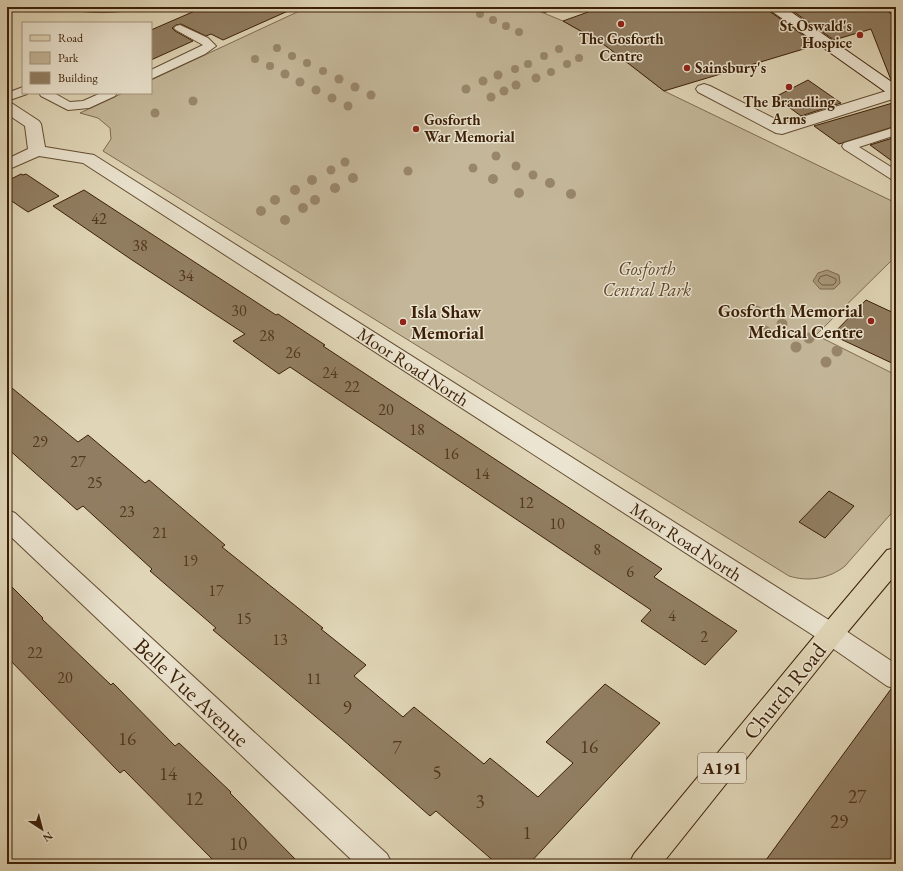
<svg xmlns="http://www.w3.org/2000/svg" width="903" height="871" font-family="'EB Garamond',serif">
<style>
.green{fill:#c4b799;stroke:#806b50}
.water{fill:#a8987b;stroke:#7c684c}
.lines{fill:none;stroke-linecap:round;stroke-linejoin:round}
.shore{stroke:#725c40;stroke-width:1}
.building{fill:#917e62;stroke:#3b1f06}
.lane-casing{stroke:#644d32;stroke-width:2}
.street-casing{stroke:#644d32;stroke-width:2}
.secondary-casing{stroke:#3b1f06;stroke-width:2}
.primary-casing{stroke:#3b1f06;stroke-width:2}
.lane{fill:#ebe4d0;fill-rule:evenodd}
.street{fill:#ebe4d0;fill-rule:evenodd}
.secondary{fill:#ebe4d0;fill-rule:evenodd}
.primary{fill:#e0d6b7;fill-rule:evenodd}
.tree{fill:#98866a}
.poi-dot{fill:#8f2418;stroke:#ebe4d0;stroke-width:1.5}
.labels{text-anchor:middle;stroke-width:3;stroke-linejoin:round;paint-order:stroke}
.far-poi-label{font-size:15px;font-weight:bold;fill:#3b1f06;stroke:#ebe4d0}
.number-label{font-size:16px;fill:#50371d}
.shield{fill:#ebe4d0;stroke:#705a43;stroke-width:1}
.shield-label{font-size:17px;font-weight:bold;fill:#3b1f06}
.park-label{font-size:18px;font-style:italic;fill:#5d452b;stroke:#ebe4d0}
.poi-label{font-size:18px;font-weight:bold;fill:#3b1f06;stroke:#ebe4d0;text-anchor:end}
.street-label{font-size:18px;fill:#3b1f06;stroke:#ebe4d0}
.near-number-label{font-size:19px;fill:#50371d}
.near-street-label{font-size:22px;fill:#3b1f06;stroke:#ebe4d0}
</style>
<rect width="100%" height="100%" fill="#e0d6b7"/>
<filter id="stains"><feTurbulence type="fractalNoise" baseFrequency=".005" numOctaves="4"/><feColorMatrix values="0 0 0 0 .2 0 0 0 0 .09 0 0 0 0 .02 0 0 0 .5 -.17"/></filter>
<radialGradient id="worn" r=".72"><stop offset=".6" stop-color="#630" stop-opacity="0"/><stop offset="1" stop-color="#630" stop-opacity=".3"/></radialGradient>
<!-- green -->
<g class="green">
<path d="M59,7H147C119,14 87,15 59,7Z"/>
<path d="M308,7H529L563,21L602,43L664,91L896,203V256L816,335L896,375V508L845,566C829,579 808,582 789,576L103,151L111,139L110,128L98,118L80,113L123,93H151V80Z"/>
</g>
<!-- water -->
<polygon class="water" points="827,270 839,275 840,283 834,289 820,289 813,281 818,273"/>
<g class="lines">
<!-- shore -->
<polygon class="shore" points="827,275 836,279 836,282 833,285 822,285 818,281 820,277"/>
</g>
<!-- building -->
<g class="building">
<polygon points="204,7 297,7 223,40 211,34 206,36 181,24 176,25 172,28 175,31 193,41 151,60 151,30"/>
<polygon points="602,7 767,7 769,11 817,45 664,91 602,43 563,21"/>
<polygon points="787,7 883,7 891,14 896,15 896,83 891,80 871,29 834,40"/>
<polygon points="808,80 841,103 801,116 775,97"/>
<polygon points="896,102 896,126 839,144 814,126"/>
<polygon points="896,137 896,164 870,145"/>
<polygon points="21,174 23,175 26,174 59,196 28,212 7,198 7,181"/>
<polygon points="84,190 276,315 278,314 325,345 323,346 662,569 654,577 737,631 705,665 641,621 651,610 290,367 279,374 233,341 245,334 132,260 53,206"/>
<polygon points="866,300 896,314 896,365 832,335"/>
<polygon points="7,384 78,442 88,435 145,483 149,480 225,545 222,547 323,628 321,629 366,665 354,676 403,717 414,707 484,764 490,758 538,797 573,763 546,742 605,684 660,723 529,864 497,864 436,811 430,816 341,738 213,630 216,628 150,571 152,569 83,506 77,510 7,448"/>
<polygon points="829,491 854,506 825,538 799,522"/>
<polygon points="7,582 43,618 42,619 111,685 113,683 175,746 179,743 231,792 230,793 300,864 217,864 124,770 120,773 7,657"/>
<polygon points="891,689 896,690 896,864 763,864"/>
</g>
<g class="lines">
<!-- lane casing -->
<g class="lane-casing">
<g id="lane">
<polygon points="534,7 549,7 551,9 545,12 536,9"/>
<polygon points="884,7 896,7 896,14 892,13"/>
<polygon points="180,25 208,38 216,46 205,54 151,79 151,70 203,45 176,30 174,28 176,26"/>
<polygon points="23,87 23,93 27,94 7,101 7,93"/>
<polygon points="39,93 54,93 70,102 83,101 101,93 117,93 115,96 89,108 68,110 41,96"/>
<polygon points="896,127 896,135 859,147 896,170 896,180 891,179 844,149 842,146 844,143"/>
</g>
</g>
<!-- street casing -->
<g class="street-casing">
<g id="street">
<polygon points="704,84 710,86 783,123 896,88 896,98 782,134 776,133 698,92 696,89 698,86"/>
<polygon points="7,102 13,104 39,121 41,124 45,147 94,155 840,627 896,664 896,689 887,686 822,641 83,163 39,156 7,170 7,159 28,149 25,126 7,114"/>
<polygon points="7,510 15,513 387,854 392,864 356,864 7,533"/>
</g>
</g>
<!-- secondary casing -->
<g class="secondary-casing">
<polygon id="secondary" points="768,7 784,7 896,85 896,97 890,95 770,10"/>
</g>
<!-- primary casing -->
<g class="primary-casing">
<polygon id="primary" points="896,548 896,574 840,641 662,864 629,864 634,854 822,627 887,550"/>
</g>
<!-- lane -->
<use href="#lane" class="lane"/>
<!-- street -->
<use href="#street" class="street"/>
<!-- secondary -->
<use href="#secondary" class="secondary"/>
<!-- primary -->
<use href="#primary" class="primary"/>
</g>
<!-- trees -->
<g class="tree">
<circle cx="480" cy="14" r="4"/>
<circle cx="493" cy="20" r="4"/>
<circle cx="506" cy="26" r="4"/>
<circle cx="519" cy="32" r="4"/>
<circle cx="277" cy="48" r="4"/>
<circle cx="559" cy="49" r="4"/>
<circle cx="292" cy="56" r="4"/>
<circle cx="544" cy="56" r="4"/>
<circle cx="579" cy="58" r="4"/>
<circle cx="255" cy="59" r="4"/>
<circle cx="307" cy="63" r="4"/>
<circle cx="528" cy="64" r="4"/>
<circle cx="567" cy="64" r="4"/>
<circle cx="270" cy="66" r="4"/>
<circle cx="515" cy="69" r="4"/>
<circle cx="323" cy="71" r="4"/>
<circle cx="551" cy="72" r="4"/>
<circle cx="285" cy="74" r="4.5"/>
<circle cx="498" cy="75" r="4.5"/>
<circle cx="536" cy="78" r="4.5"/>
<circle cx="339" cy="79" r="4.5"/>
<circle cx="483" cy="81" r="4.5"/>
<circle cx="300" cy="82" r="4.5"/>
<circle cx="516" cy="85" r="4.5"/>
<circle cx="355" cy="87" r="4.5"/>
<circle cx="466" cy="89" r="4.5"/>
<circle cx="316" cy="90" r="4.5"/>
<circle cx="504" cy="91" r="4.5"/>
<circle cx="371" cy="95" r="4.5"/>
<circle cx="491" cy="97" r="4.5"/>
<circle cx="332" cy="98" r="4.5"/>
<circle cx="193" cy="101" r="4.5"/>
<circle cx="348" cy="106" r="4.5"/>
<circle cx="155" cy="113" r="4.5"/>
<circle cx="496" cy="156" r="4.5"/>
<circle cx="345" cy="162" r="4.5"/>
<circle cx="516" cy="166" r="4.5"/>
<circle cx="473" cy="168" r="4.5"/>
<circle cx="331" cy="170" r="4.5"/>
<circle cx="408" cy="171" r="4.5"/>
<circle cx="533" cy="175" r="4.5"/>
<circle cx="353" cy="178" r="5"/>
<circle cx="493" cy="179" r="5"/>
<circle cx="312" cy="180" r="5"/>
<circle cx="550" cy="183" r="5"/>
<circle cx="335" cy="188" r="5"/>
<circle cx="295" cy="190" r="5"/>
<circle cx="519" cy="193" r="5"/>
<circle cx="571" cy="194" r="5"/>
<circle cx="275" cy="200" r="5"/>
<circle cx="315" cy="200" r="5"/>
<circle cx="303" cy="208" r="5"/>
<circle cx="261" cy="211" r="5"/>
<circle cx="285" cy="220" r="5"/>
<circle cx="756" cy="311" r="5.5"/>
<circle cx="782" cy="324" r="5.5"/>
<circle cx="765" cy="331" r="5.5"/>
<circle cx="809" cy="338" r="5.5"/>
<circle cx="796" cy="347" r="5.5"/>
<circle cx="837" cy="351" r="5.5"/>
<circle cx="826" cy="362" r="5.5"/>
</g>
<!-- markers -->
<g class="poi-dot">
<circle cx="621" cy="24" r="4"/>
<circle cx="860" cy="35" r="4"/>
<circle cx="687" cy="68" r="4"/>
<circle cx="789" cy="87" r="4"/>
<circle cx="416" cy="129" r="4"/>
<circle cx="871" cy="321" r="4"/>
<circle cx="403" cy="322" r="4"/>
</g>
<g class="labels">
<!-- far-poi labels -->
<g class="far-poi-label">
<text x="852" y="31" text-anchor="end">St Oswald's<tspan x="852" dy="17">Hospice</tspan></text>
<text x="621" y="44">The Gosforth<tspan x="621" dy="17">Centre</tspan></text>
<text x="695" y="73" text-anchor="start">Sainsbury's</text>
<text x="789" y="107">The Brandling<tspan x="789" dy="17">Arms</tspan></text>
<text x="424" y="125" text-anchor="start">Gosforth<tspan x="424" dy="17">War Memorial</tspan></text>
</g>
<!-- number labels -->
<g class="number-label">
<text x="99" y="224">42</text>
<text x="140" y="251">38</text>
<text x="186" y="281">34</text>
<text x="239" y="316">30</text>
<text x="267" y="341">28</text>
<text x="293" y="358">26</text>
<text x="330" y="378">24</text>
<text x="352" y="392">22</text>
<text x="386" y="415">20</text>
<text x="417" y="435">18</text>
<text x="40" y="447">29</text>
<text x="451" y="459">16</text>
<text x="78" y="467">27</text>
<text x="482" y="479">14</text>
<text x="95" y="488">25</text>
<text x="526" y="508">12</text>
<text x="127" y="517">23</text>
<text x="557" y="529">10</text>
<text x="160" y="538">21</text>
<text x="597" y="555">8</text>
<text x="190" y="566">19</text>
<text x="630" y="577">6</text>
<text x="216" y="596">17</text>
<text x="672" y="621">4</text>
<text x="244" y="624">15</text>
<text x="704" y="642">2</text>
<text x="280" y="645">13</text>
<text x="35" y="658">22</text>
<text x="65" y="683">20</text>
<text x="314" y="684">11</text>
</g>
<!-- shield labels -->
<rect class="shield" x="698" y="753" width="48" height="30" rx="3"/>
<g class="shield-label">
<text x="722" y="774">A191</text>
</g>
<!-- park labels -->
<g class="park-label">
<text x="647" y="275">Gosforth<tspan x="647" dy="21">Central Park</tspan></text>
</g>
<!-- poi labels -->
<g class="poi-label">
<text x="863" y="317">Gosforth Memorial<tspan x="863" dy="21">Medical Centre</tspan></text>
<text x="411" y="318" text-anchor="start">Isla Shaw<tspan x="411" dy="21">Memorial</tspan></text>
</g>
<!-- street labels -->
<g class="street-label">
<text transform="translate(413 367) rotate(33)" y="6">Moor Road North</text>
<text transform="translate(686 542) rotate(33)" y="6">Moor Road North</text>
</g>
<!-- near-number labels -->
<g class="near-number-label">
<text x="347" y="714">9</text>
<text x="127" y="745">16</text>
<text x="589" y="753">16</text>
<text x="397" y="754">7</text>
<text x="437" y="779">5</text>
<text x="168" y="780">14</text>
<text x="857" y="803">27</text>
<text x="194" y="805">12</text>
<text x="480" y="808">3</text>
<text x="839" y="828">29</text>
<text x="527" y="839">1</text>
<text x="238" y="850">10</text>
</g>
<!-- near-street labels -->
<g class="near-street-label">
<text transform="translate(784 691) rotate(-51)" y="8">Church Road</text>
<text transform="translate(192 692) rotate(43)" y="8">Belle Vue Avenue</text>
</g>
</g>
<!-- margin -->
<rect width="903" height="871" fill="none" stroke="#e0d6b7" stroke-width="24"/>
<rect x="8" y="8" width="887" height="855" fill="none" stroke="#3b1f06" stroke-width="2"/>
<rect x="12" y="12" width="879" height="847" fill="none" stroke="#3b1f06"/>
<!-- legend -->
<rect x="22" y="22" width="130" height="72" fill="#ebe4d0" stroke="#a5957f"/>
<rect x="30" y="35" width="20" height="6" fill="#e0d6b7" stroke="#a5957f"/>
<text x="58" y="42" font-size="12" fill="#3b1f06">Road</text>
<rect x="30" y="52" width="20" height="12" fill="#c4b799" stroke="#a5957f"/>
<text x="58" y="62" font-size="12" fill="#3b1f06">Park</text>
<rect x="30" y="72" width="20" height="12" fill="#917e62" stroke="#a5957f"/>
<text x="58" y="82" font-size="12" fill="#3b1f06">Building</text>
<!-- north arrow -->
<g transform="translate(42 829) rotate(144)" stroke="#ebe4d0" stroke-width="3" paint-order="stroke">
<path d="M0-3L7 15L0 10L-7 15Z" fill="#3b1f06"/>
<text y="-6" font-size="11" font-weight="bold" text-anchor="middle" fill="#3b1f06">N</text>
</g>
<rect width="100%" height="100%" filter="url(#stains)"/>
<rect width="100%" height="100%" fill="url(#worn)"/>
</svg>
